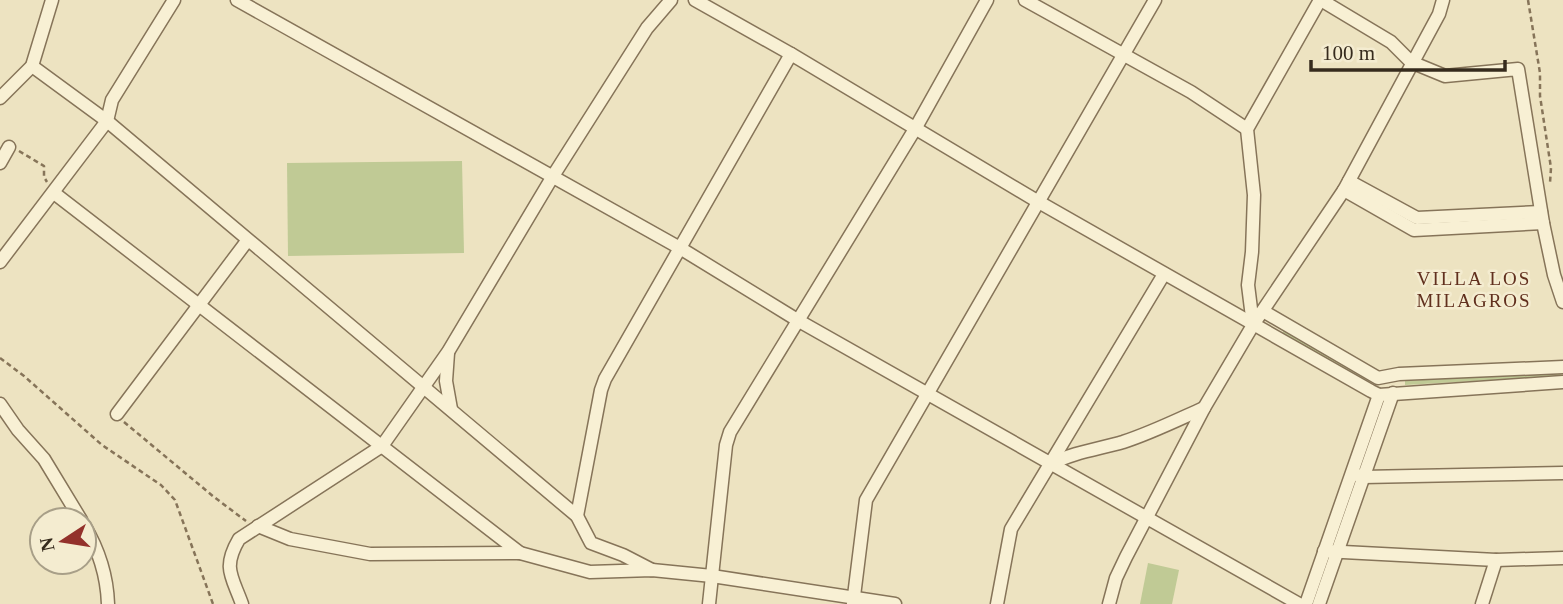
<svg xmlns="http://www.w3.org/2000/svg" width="1563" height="604" font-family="'Times New Roman',serif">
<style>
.green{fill:#c0ca95}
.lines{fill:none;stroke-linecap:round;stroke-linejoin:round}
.street-casing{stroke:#867459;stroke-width:15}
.path{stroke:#867459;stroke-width:2.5;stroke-dasharray:5 3.5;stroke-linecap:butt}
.street{stroke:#f8f0d4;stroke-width:12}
.labels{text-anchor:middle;stroke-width:5;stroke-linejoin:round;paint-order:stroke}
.neighbourhood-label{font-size:19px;letter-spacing:2px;fill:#61301e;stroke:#f4ecd0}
</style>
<rect width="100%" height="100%" fill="#ede3c1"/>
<!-- green -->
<g class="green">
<polygon points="462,161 464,253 288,256 287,163"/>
<polygon points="1284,330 1370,381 1369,384 1282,334"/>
<polygon points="1560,372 1561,376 1405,385 1405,381"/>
<polygon points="1148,563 1179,570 1172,604 1140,604"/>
</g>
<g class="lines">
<!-- street casing -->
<g class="street-casing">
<g id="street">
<polyline points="237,0 680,248 799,321 1299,604"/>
<polyline points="695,0 791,54 1037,201 1371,391 1379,395 1563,382"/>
<polyline points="1025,0 1191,92 1247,129"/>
<polyline points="1321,0 1391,42 1411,62 1445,76 1518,69 1543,223 1554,275 1563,302"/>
<polyline points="32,66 107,121 577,516 591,543 623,555 652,570"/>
<polyline points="0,98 32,66 52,0"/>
<polyline points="0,163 9,147"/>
<polyline points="1349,181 1417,218 1541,212"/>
<polyline points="1344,190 1414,230 1543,223"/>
<polyline points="54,193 520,553"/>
<polyline points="0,262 107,121 112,100 174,0"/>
<polyline points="1263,311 1378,378 1399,374 1563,367"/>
<polyline points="1253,325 1248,285 1252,252 1254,195 1247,129 1320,0"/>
<polyline points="448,353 446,381 451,409"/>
<polyline points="0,404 18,430 44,459 81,520"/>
<polyline points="117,414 247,241"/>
<path d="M1051,464C1074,452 1099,449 1123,442C1151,433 1177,420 1204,408"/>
<polyline points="1357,475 1363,477 1563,473"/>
<polyline points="577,516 601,390 605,379 791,54"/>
<path d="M84,525C99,550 107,574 108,604"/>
<polyline points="258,526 290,539 370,554 520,553 590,572 652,570 712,576 895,604"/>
<polyline points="1324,551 1496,560 1563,558"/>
<path d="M242,604C232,576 222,568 239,539L382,446L448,352L553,176L647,28L671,0"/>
<polyline points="709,604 726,445 730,432 915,129 987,0"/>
<polyline points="853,604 866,500 1155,0"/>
<polyline points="997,604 1011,529 1164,274"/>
<polyline points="1109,604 1116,578 1126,557 1204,408 1253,325 1344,190 1439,14 1443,0"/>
<polyline points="1306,604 1379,395"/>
<polyline points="1319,604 1393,393"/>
<polyline points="1482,604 1496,560"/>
</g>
</g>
<!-- path -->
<g class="path">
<polyline points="1528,0 1540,73 1540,96 1551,168 1550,183"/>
<polyline points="19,151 44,166 44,177 47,182"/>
<polyline points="0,358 24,376 102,445 161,485 175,500 213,604"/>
<polyline points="124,422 214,497 246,521"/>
</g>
<!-- street -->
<use href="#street" class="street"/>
</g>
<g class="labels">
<!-- neighbourhood labels -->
<g class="neighbourhood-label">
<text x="1474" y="285">VILLA LOS<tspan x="1474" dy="22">MILAGROS</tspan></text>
</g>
</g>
<!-- north arrow -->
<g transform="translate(63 541) rotate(258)"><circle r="33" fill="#f4ecd0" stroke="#a89f88" stroke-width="2"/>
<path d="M0-5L12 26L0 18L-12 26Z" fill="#93312b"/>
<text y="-10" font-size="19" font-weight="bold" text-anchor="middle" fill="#362b1d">N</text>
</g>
<!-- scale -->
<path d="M1311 60v10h194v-10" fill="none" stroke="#362b1d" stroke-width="3.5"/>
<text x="1322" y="60" font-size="21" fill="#362b1d" stroke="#f4ecd0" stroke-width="5" paint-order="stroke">100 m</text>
</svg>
